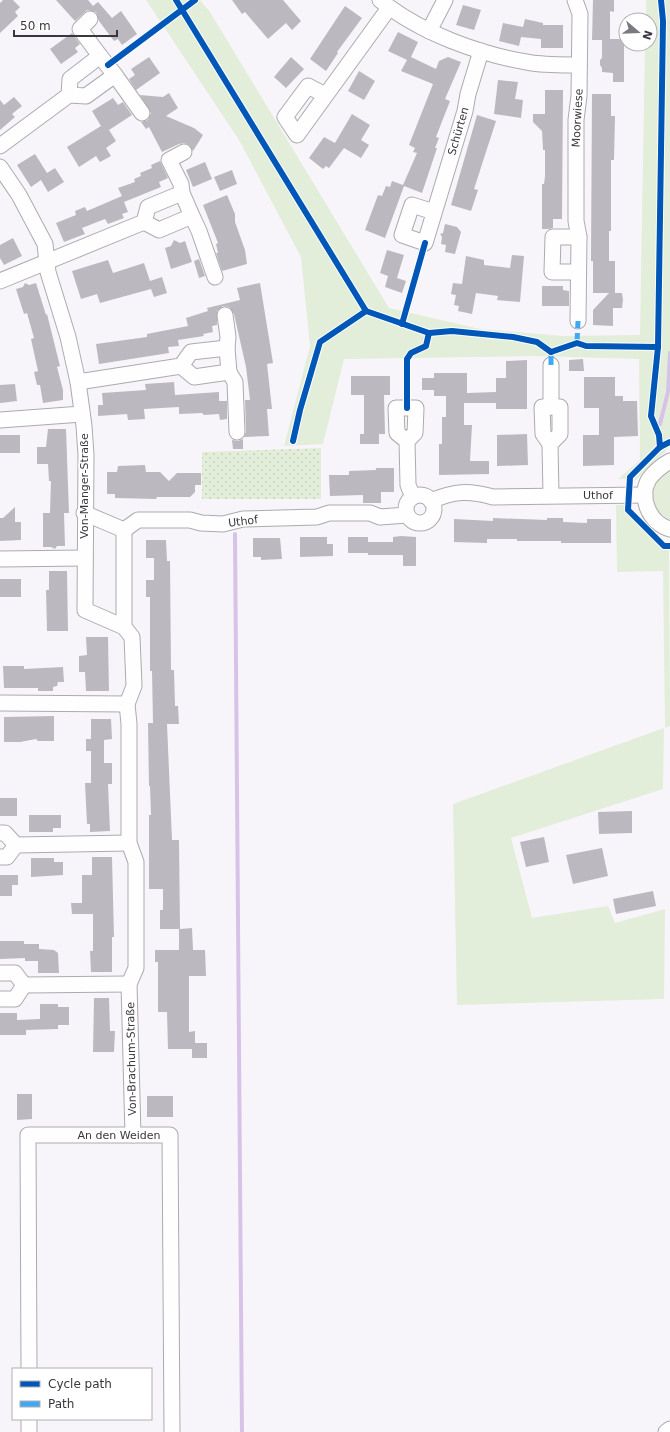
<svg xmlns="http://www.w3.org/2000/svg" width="670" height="1432" font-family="'DejaVu Sans',sans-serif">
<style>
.grass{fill:#e2eed9}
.park{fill:url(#park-dots)}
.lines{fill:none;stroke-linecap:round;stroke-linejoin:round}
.stream{stroke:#d8c3e8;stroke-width:4}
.building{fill:#bcb8bf}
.minor-casing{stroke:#adaaaf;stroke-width:17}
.minor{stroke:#fefefe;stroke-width:15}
.quiet{stroke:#3fa9f5;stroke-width:5;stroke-dasharray:10 5;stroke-linecap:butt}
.cycleway-casing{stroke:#fff;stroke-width:8}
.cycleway{stroke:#0057b8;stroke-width:6}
.labels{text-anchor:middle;stroke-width:3.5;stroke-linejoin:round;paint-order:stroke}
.street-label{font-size:11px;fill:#3a363e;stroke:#fff}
</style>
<defs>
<pattern id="park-dots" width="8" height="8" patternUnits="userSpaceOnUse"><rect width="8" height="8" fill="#e2eed9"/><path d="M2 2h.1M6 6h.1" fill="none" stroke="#c3cdbb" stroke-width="1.8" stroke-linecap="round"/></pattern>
</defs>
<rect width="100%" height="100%" fill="#f8f5fa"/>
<!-- grass -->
<g class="grass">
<path d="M146,0H200L210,12L389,308L480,329L563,336L640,335L645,44H650V20H646V0H670V443C666,454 659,457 651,464C644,471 641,477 632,482V479H618L640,460L639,359L535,356L344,359L323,444L284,446L310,346L301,257L239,140Z"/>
<path d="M670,470V521C648,511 647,480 670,470Z"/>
<polygon points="616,505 624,505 625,512 663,548 669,550 670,726 665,728 663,571 617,572"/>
<polygon points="664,728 663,789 511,838 532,918 608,906 615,923 665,909 664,999 457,1005 453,804"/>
</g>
<!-- park -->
<polygon class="park" points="321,448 321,499 202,499 202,452"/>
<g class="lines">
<!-- stream -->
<g class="stream">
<polyline points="660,424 668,392 670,353"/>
<polyline points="235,534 242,1432"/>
</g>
</g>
<!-- building -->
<g class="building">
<polygon points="3,0 13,0 20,7 15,12 18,16 0,33 0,3"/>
<polygon points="56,0 88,0 93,6 98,2 112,18 121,11 137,34 122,45 118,39 114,41 99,21 96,12 87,10 75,21"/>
<polygon points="232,0 283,0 301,21 292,30 286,23 268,39 245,12 242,14"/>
<polygon points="593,0 614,0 614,12 610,11 610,39 624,39 624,82 613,82 613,73 602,72 602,68 600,65 600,60 602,58 602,40 592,40"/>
<polygon points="463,5 481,10 474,30 456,25"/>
<polygon points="345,6 362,18 337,52 338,53 326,71 310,59"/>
<polygon points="525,19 543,23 543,25 563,25 563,48 541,48 541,39 521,37 519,46 499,41 503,23 523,27"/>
<polygon points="398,32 418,42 411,57 436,69 439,61 448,57 461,62 445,99 450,101 436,137 439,138 435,148 437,148 422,193 404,186 385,238 365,230 378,195 382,196 386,186 390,187 392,181 403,185 417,153 413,152 415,148 409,145 433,84 401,71 407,60 388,51"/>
<polygon points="72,33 80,44 75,48 78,52 61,64 50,49"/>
<polygon points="149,57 160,73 136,90 129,79 135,75 131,69"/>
<polygon points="291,57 304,69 286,88 274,77"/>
<polygon points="359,71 375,81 364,100 348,91"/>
<polygon points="498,80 518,82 515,99 523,100 521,118 494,114"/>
<polygon points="545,90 563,90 562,219 553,219 553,228 549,229 542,229 542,184 544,184 545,176 545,150 543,150 542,131 533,122 533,114 545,114"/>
<polygon points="169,93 178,108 166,116 194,128 203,135 193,151 189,145 184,143 179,144 162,152 149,127 146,129 141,122 148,120 151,113 140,95 163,97"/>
<polygon points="592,94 611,94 611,116 615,116 614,160 611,160 611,231 609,231 609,261 615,261 615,293 622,293 623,300 622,308 613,308 613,326 593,325 593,310 609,293 593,293 593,261 591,261"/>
<polygon points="14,97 22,106 12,114 15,117 0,130 0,100 4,105"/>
<polygon points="113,98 118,105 123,102 132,115 109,130 116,141 106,148 111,156 100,162 96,156 79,167 67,147 101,126 92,111"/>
<polygon points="352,114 370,125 361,140 369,145 361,158 344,148 329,168 326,166 323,169 309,158 324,137 335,143"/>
<polygon points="477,115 496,121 474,189 478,190 471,211 451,205"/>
<polygon points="35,154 47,173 55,168 64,182 48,192 41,180 31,187 17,165"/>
<polygon points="160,161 168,178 159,182 161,187 124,202 128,212 122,214 124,218 108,224 105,219 82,228 85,234 64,242 56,223 76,215 75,211 85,207 87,211 122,196 118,188 135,182 134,179 141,176 140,173 152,168 151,165"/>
<polygon points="205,162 212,179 193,187 186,170"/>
<polygon points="232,170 237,184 220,191 214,177"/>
<polygon points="227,195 235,214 235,222 245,250 247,264 222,271 216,253 218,253 216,244 218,243 203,205"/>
<polygon points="445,224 457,227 461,232 455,254 445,252 446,245 441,244 442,237 440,234 443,233"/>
<polygon points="13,238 22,256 4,265 0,258 0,245"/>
<polygon points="174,240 180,243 185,241 192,262 171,269 165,248 171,246"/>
<polygon points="387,250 404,255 397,278 406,281 402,293 385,287 388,276 380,273"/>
<polygon points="512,255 524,256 520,302 497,300 498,296 476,293 472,314 458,311 459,306 454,305 456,295 451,294 453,283 462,284 466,256 484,260 484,265 510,268"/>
<polygon points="199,259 205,276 199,278 194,261"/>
<polygon points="108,260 113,273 144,263 150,281 162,277 167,293 154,297 151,289 100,303 97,294 81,299 72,271"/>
<polygon points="25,283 29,285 36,283 46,315 47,314 60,366 57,367 63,390 63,400 43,403 40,385 37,385 34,372 38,371 31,339 34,338 27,313 24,314 16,289 23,287"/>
<polygon points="260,283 273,363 267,364 272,409 267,409 269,436 244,437 246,432 245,400 250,400 246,367 234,314 229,307 223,306 217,311 217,325 212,326 213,332 203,334 204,336 178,340 179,346 168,347 169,353 99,364 96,344 147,337 147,334 188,326 186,318 208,311 207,308 240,300 237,288"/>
<polygon points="542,286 563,286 563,290 569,291 569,306 542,306"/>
<polygon points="583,359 584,371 569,371 569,360"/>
<polygon points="527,360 527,409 496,409 496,403 464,403 464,425 472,425 470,461 489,461 489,474 439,475 439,444 442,444 442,417 446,417 446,396 434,396 434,390 422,390 422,378 434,378 434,373 467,373 467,393 496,392 496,378 506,378 506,361"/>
<polygon points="351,376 390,376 390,395 384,395 385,434 379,434 379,444 360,444 360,434 364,434 364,395 351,395"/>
<polygon points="584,377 615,377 615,396 623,396 623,401 637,401 638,436 614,437 614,465 583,466 583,435 599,435 599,408 584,408"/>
<polygon points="174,382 175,395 219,392 219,401 227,401 227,419 220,420 219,414 204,415 202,413 179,414 179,407 144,409 145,419 128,420 127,414 98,416 98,405 103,405 102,393 146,390 145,384"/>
<polygon points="15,384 17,401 0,403 0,385"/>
<polygon points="48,429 66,429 69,513 64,513 65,546 57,546 55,549 51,547 43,547 43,513 50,513 51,481 49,481 48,464 37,464 37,447 46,447"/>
<polygon points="527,434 528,465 497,466 497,435"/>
<rect x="0" y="435" width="20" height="18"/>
<polygon points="243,439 243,449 233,449 232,440 238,441"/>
<polygon points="145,465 146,472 160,472 169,481 177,473 201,473 201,485 195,485 195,492 190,497 157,497 156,499 115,498 115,494 107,494 107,472 117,472 118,466"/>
<polygon points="376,468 394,468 394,492 381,492 381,503 363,503 363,495 330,496 329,475 349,475 349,471 376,470"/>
<polygon points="15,507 15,522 21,522 21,540 0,541 0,518 3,518"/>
<polygon points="493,518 547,520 547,518 563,518 563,522 587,523 587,519 611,519 611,543 561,543 561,541 517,541 517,539 487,539 487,543 454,542 454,519 493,521"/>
<polygon points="401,536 416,537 416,566 403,566 403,555 368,555 368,553 348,553 348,537 368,537 368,542 393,542 393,537"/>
<polygon points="300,537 327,537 327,544 333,544 333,556 300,557"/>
<polygon points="253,538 280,538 282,559 261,560 261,557 253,557"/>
<polygon points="146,540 166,540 167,561 170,561 171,670 174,670 175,706 178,706 179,724 167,724 172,840 179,840 180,929 192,928 193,950 205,950 206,976 189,976 189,1032 195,1031 195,1043 207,1043 207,1058 192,1058 192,1049 168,1049 167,1012 158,1012 158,962 155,962 155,950 179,950 179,929 160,929 160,910 163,910 163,889 149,889 149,815 151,815 150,786 149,786 148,723 153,723 152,671 150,671 150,597 146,597 146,580 154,580 154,558 146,558"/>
<polygon points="49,571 67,571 68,631 47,631 46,590 49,590"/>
<rect x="0" y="579" width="21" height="18"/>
<polygon points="86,637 108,637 109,691 86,691 85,672 79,672 79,656 87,655"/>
<polygon points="3,666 24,666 24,669 63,667 64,682 58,682 57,686 53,687 53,691 38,691 38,688 4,688"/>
<polygon points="54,716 54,741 38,741 36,739 20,742 4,742 4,717"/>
<polygon points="91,719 111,719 112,739 104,740 104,763 112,763 112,784 108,784 110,831 90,832 90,824 87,824 85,783 91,783 91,751 86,751 86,739 91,739"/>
<rect x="0" y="798" width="17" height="18"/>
<polygon points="632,811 632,833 599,834 598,812"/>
<polygon points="29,815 61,815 61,828 53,828 53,832 29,832"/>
<polygon points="544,837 549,862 526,867 520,842"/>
<polygon points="602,848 608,876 573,884 566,855"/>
<polygon points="92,857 112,857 114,937 112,937 112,972 91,972 90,951 93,951 93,914 72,914 71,903 82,903 82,875 92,875"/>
<polygon points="31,858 54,858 54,862 63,862 63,875 31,877"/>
<polygon points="0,875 18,875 18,885 12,885 12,896 0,896"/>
<polygon points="653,891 656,906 616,914 613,899"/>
<polygon points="0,941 24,941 24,944 39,944 39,949 54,950 58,953 59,973 38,973 38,961 25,961 25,958 0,959"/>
<polygon points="94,998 109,998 110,1031 115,1031 114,1052 93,1052"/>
<polygon points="40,1004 58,1004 58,1007 69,1007 69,1025 58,1025 58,1029 26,1030 26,1035 0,1035 0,1013 17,1013 17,1020 40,1019"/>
<polygon points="17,1094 32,1094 32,1119 17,1120"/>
<rect x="147" y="1096" width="26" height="21"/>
</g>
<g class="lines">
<!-- minor casing -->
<g class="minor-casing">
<g id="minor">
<path d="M380,0C420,33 481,55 532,63C547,65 563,65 579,65"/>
<polyline points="575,0 580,14 579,96 576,120 576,221 579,237 578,321"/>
<polyline points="90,19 80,29 100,56"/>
<polyline points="429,31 445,0"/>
<polyline points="115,75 142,113"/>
<polyline points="325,95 308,86 285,117 297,135 389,8"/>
<polyline points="0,146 69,95 86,96 115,75 100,56 70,79 69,95"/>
<polyline points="0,167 19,195 45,244 48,272 68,337 78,382 84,426 86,455 85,610 124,627"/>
<polyline points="182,193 181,184 169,160 184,152"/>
<polyline points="434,212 412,205 402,235 425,243 465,111 468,94 481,51"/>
<polyline points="192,216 199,231 215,277"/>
<polyline points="578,272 552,272 553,237 579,237"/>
<polyline points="0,281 144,222 159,230 192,216 182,193 148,207 144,222"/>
<polyline points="225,315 228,337 227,348"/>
<polyline points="551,365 551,407 560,407 560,434 550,444 551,495"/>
<polyline points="229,372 235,382 237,432"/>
<polyline points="78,382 181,366 194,377 229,372 227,348 191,352 181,366"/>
<polyline points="0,420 82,414"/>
<polyline points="407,441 397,433 396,408 416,408 415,433 407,441 408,485 413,497"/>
<polyline points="550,444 543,434 542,407 551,407"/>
<path d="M670,461C661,466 655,471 649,479C638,497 650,524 670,529"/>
<circle cx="420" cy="509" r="14"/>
<path d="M431,501C454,491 468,490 493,497L645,495"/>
<polyline points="84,513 124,530 138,520 190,520 201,523 223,524 243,519 317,517 329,513 370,513 380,517 407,515"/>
<polyline points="124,530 124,627 132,637 134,686 127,704 129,724 129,843 136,862 136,968 129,984 133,1135"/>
<polyline points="0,559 85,558"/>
<polyline points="0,703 127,704"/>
<polyline points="0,833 5,833 16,845 129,843"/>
<polyline points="0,857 7,857 16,845"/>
<polyline points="0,973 15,973 24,985"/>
<polyline points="24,985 129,984"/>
<polyline points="0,999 15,999 24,985"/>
<polyline points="29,1369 28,1135 170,1135 172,1432"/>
<polyline points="29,1419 29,1432"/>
<polyline points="666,1432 670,1429"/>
</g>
</g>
<!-- minor -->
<use href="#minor" class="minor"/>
<!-- quiet -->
<g class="quiet">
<polyline points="577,343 578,321"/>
<polyline points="551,365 551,352"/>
</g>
<!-- cycleway casing -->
<g class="cycleway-casing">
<g id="cycleway">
<polyline points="176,0 366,311 429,333 452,331 513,337 537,342 551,352"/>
<polyline points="108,65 195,0"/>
<polyline points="402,324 425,243"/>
<polyline points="551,352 577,343 586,346 658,347"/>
<polyline points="407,408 407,359 411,353 426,346 429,333"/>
<polyline points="293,441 300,410 320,342 366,311"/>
<polyline points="670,442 660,447 630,477 628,510 664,546 670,546"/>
<polyline points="660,447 659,435 651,416 658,347 663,21 661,0"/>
</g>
</g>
<!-- cycleway -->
<use href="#cycleway" class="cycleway"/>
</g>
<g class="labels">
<!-- street labels -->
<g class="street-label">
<text transform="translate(577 118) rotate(-87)" y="4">Moorwiese</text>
<text transform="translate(458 131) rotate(-74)" y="4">Schürten</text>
<text transform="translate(84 486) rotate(-90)" y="4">Von-Manger-Straße</text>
<text x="598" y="499">Uthof</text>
<text transform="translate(243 521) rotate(-7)" y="4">Uthof</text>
<text transform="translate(131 1059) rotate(-91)" y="4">Von-Brachum-Straße</text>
<text x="119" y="1139">An den Weiden</text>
</g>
</g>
<!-- legend -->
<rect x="12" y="1368" width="140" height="52" fill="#ffffff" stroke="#b0afb2"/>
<rect x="20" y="1381" width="20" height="6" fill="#0057b8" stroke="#b0afb2"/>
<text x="48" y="1388" font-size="12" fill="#3a363e">Cycle path</text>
<rect x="20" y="1401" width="20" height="6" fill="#3fa9f5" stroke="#b0afb2"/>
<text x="48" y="1408" font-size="12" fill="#3a363e">Path</text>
<!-- north arrow -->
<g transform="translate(638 32) rotate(109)"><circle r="19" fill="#ffffff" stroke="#b0afb2"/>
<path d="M0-3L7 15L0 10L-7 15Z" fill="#7c7980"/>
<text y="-6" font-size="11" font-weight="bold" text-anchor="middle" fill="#3a363e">N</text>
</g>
<!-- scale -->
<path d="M14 30v6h103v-6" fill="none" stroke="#3a363e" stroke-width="2"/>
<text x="20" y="30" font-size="12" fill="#3a363e" stroke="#ffffff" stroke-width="3" paint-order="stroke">50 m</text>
</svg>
